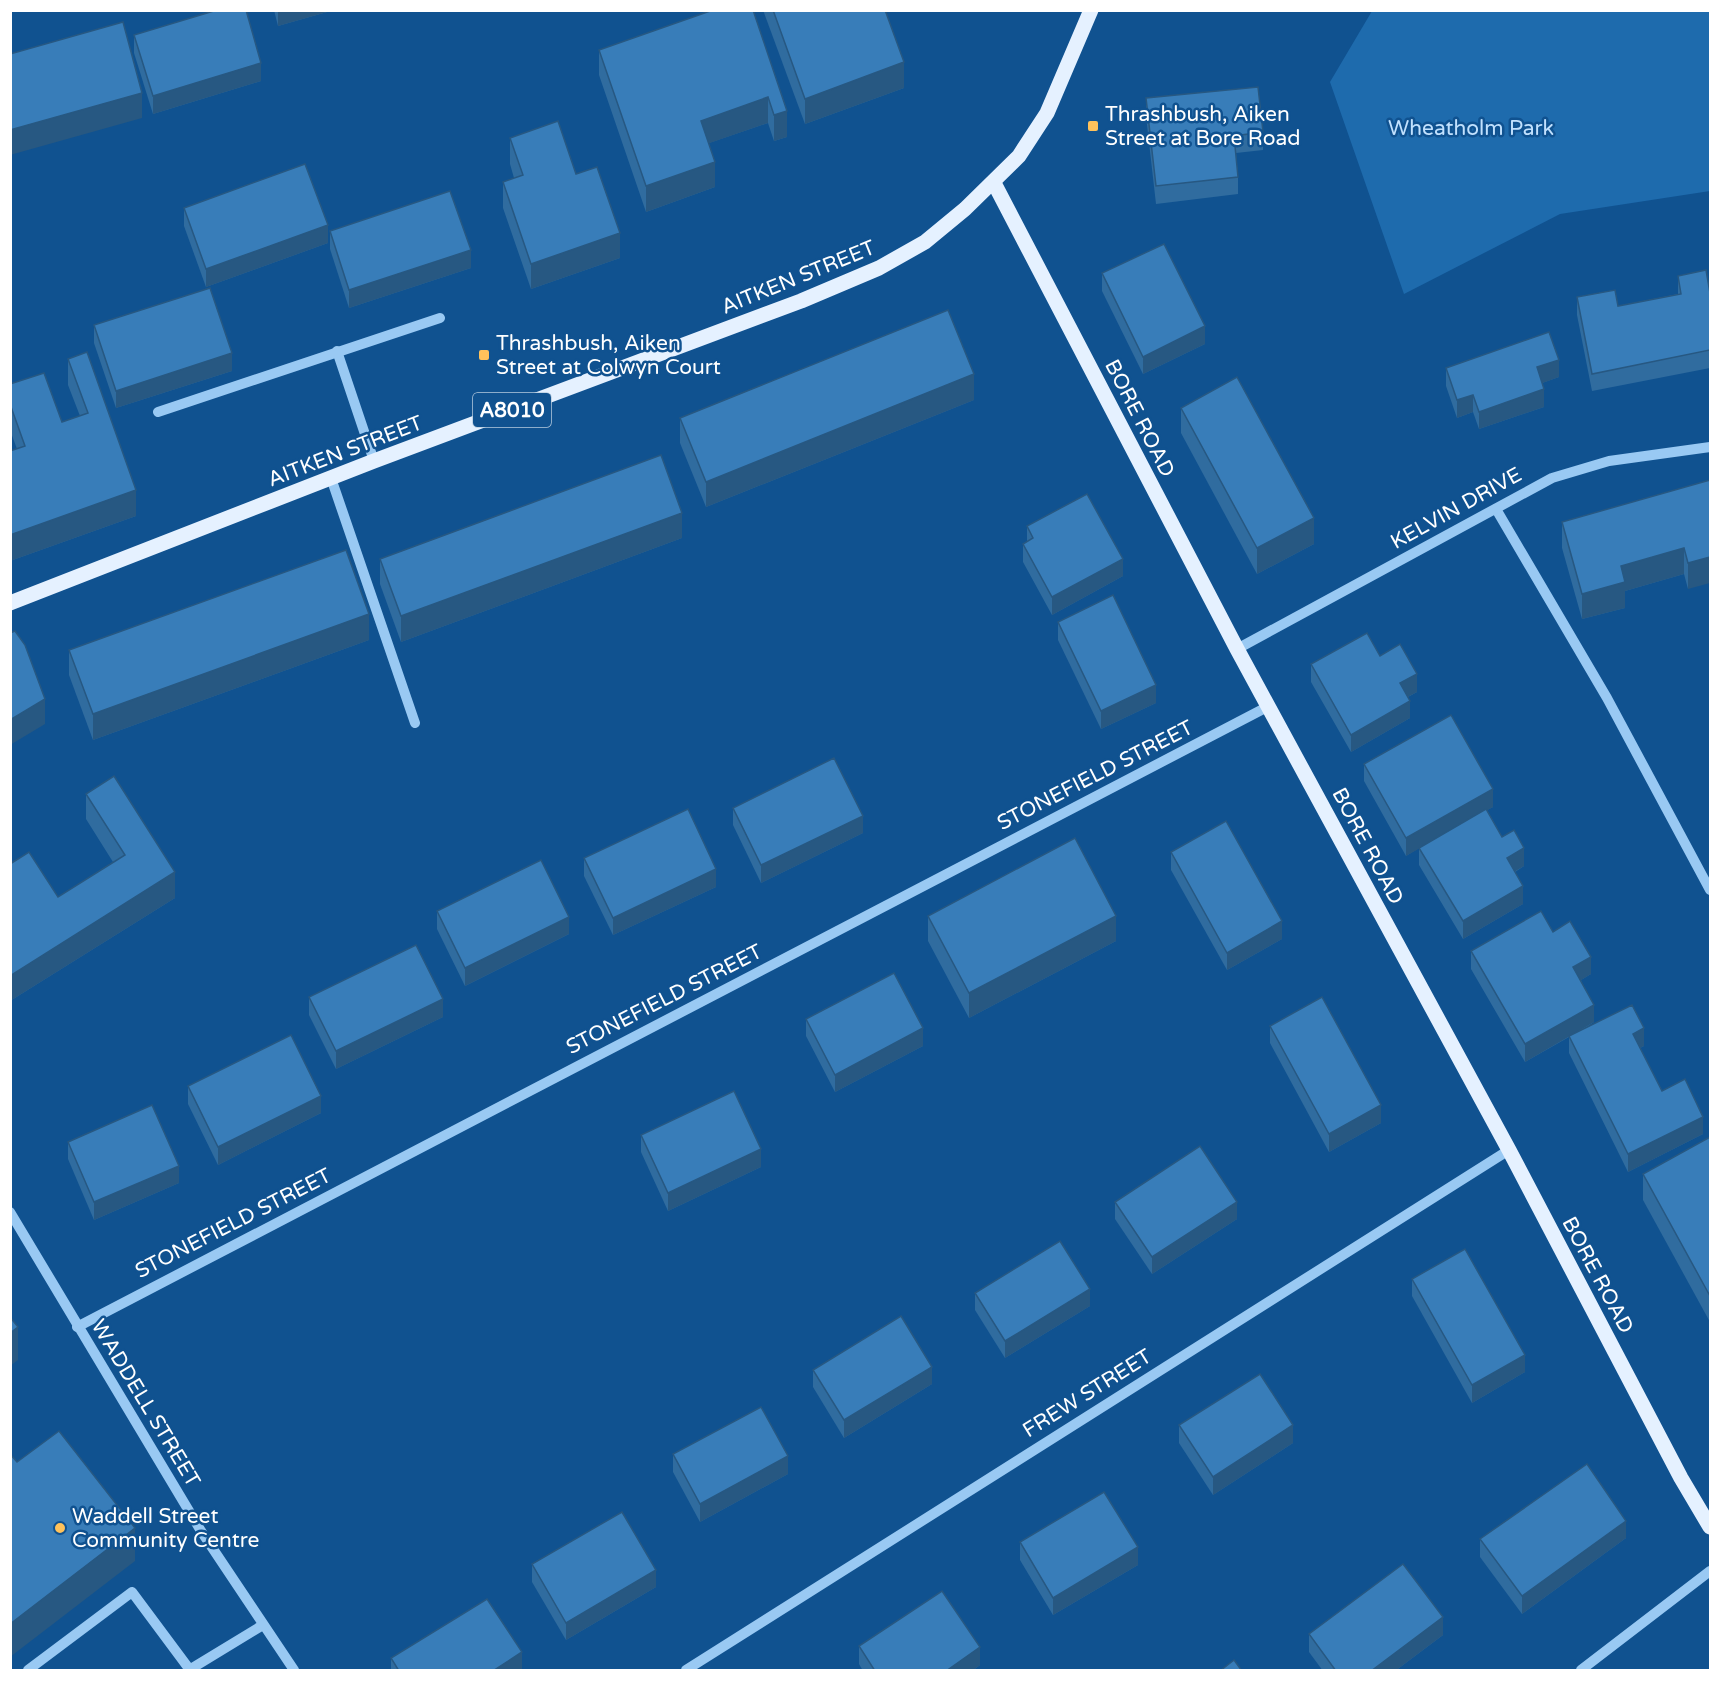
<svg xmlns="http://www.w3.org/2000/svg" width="1721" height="1681" font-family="'Varela Round',sans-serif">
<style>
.green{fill:#1e6bad}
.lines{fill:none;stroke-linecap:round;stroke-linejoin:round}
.minor{stroke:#99c9f3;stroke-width:10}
.major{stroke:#e5f1ff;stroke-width:15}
.wall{fill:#306c9f}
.shaded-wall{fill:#275882}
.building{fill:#387db9;stroke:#275882;stroke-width:1.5}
.poi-dot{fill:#ffc25b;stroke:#105290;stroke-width:2}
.labels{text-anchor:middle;stroke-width:5;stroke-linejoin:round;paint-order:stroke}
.shield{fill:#105290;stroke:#b7cbde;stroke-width:1.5}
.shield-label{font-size:20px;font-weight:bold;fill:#fff}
.poi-label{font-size:21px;fill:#fff;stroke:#105290;text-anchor:start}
.park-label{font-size:21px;fill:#c1e1fe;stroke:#105290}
.street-label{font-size:21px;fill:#fff;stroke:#105290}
</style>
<rect width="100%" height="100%" fill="#105290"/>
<!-- green -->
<polygon class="green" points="1372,11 1710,11 1710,191 1560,214 1404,294 1330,82"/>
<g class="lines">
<!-- minor -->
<g class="minor">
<polyline points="337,351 374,461"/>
<polyline points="158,412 440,318"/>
<polyline points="331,478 415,723"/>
<polyline points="1496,509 1607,698 1710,890"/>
<polyline points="1237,649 1552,478 1609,461 1710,447"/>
<polyline points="10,1212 201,1531 294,1670"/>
<polyline points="77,1327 1269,706"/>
<polyline points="28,1670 132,1592 190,1670"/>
<polyline points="189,1670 263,1625"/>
<polyline points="686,1670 1509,1150"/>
<polyline points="1581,1670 1710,1571"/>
</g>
<!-- major -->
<g class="major">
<polyline points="994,183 1237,649 1509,1150 1681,1478 1710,1527"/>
<polyline points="10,603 374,461 801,301 879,268 925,242 965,209 1019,156 1047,113 1091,10"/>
</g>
</g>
<!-- wall -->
<g class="wall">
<polygon points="274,10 334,10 278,26"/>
<polygon points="753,10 787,137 774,141 768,123 709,143 715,187 646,212 599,75 599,50"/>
<polygon points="763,10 885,10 904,88 805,124"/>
<polygon points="134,35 261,81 153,114 134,53"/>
<polygon points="1146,98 1263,132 1263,150 1236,153 1238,177 1238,194 1156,204 1146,116"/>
<polygon points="510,138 576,174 620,258 531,289 503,208 503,182 514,178 510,164"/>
<polygon points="184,208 328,243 206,287 184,226"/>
<polygon points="330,231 471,268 349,308 330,249"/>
<polygon points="1102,273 1205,344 1143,374 1102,291"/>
<polygon points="1678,276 1710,293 1710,368 1592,391 1577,315 1577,297 1618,306 1678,294"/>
<polygon points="94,325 232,371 116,408 94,343"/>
<polygon points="68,359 136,516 10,561 10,451 17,449 10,430 10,384 62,422 80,416 68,385"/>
<polygon points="1446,368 1559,377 1542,383 1544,407 1479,429 1473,412 1457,418 1446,386"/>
<polygon points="974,400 706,507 680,443 680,418"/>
<polygon points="1181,408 1314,544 1257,574 1181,433"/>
<polygon points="1710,480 1688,589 1684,574 1625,591 1625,608 1582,619 1562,548 1562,522"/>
<polygon points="1027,526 1123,576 1052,615 1023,562 1023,544 1027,542"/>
<polygon points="682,538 401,642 380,584 380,559"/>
<polygon points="1058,622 1156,703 1101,729 1058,640"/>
<polygon points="369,640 93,740 69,675 69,650"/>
<polygon points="1380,656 1417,692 1408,697 1410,718 1351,752 1311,682 1311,664"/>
<polygon points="1364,764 1493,807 1487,810 1502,837 1524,866 1515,872 1523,904 1463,939 1419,865 1419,848 1406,856 1364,781"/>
<polygon points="86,794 175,898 10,1001 10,864 58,897 113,862 86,819"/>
<polygon points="733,808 863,833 761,883 733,825"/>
<polygon points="1171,852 1282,939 1227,970 1171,870"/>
<polygon points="584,858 716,887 613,935 584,876"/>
<polygon points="437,911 569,934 465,986 437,929"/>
<polygon points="928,916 1116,941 969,1018 928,941"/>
<polygon points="1553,932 1591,974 1581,980 1594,1022 1584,1029 1644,1046 1640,1048 1662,1091 1703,1134 1628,1172 1569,1053 1569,1037 1525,1062 1471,969 1471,951"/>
<polygon points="309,997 443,1017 336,1069 309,1015"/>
<polygon points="806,1019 923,1046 835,1092 806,1036"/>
<polygon points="1270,1026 1381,1123 1329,1152 1270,1043"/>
<polygon points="188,1086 321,1113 218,1165 188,1104"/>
<polygon points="641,1135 761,1167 668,1211 641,1152"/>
<polygon points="1710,1137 1710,1322 1643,1200 1643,1174"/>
<polygon points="68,1142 179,1183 94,1220 68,1159"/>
<polygon points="1115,1202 1237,1219 1152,1274 1115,1219"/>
<polygon points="1412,1279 1525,1372 1472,1403 1412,1296"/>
<polygon points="975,1293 1090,1306 1005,1358 975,1310"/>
<polygon points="813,1370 932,1384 844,1438 813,1387"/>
<polygon points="1179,1425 1293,1443 1213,1495 1179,1443"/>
<polygon points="673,1454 788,1474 700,1522 673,1472"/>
<polygon points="1626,1538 1522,1614 1480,1557 1480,1539"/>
<polygon points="1020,1542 1138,1565 1053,1615 1020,1560"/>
<polygon points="532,1564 656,1587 566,1640 532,1582"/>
<polygon points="1309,1634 1443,1635 1395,1671 1323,1671 1309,1652"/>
<polygon points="859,1646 980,1665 972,1671 863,1671 859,1664"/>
<polygon points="391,1658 522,1670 521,1671 391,1671"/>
</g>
<!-- shaded-wall -->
<g class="shaded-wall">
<polygon points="278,10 334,10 278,26"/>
<polygon points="904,62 904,88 805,124 805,99"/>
<polygon points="261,63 261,81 153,114 153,96"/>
<polygon points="142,93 142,118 10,155 10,130"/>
<polygon points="768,97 768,123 701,146 701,121"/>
<polygon points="787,111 787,137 774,141 774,115"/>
<polygon points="715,162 715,187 646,212 646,186"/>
<polygon points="328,225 328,243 206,287 206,269"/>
<polygon points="620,233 620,258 531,289 531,264"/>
<polygon points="471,250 471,268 349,308 349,290"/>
<polygon points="1205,326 1205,344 1143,374 1143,357"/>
<polygon points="232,353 232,371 116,408 116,391"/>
<polygon points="1559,360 1559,377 1537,385 1537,367"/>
<polygon points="974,374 974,400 706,507 706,482"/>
<polygon points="1544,389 1544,407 1479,429 1479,412"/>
<polygon points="1473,395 1473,412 1457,418 1457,400"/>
<polygon points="136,490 136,516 10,561 10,535"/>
<polygon points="682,513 682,538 401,642 401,616"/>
<polygon points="1314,518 1314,544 1257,574 1257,548"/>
<polygon points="1684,548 1684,574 1625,591 1625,608 1582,619 1582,594 1621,566"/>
<polygon points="1710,557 1710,583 1688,589 1688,563"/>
<polygon points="1123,559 1123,576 1052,615 1052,597"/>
<polygon points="369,614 369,640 93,740 93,714"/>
<polygon points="1417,674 1417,692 1400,701 1400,683"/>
<polygon points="1156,685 1156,703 1101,729 1101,711"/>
<polygon points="45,699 45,724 10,745 10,720"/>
<polygon points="1410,701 1410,718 1351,752 1351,735"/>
<polygon points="1493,789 1493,807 1406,856 1406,838"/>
<polygon points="863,816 863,833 761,883 761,865"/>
<polygon points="1524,848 1524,866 1507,876 1507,858"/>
<polygon points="716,869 716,887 613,935 613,918"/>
<polygon points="175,872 175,898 10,1001 10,976"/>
<polygon points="1523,886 1523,904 1463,939 1463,921"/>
<polygon points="1116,916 1116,941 969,1018 969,993"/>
<polygon points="569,917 569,934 465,986 465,968"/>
<polygon points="1282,921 1282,939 1227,970 1227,953"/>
<polygon points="1591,957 1591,974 1573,985 1573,967"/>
<polygon points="443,999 443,1017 336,1069 336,1051"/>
<polygon points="1594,1005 1594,1022 1525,1062 1525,1044"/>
<polygon points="923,1028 923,1046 835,1092 835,1075"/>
<polygon points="1644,1028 1644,1046 1633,1051 1633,1034"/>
<polygon points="321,1096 321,1113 218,1165 218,1147"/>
<polygon points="1381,1105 1381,1123 1329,1152 1329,1134"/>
<polygon points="1703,1117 1703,1134 1628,1172 1628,1154"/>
<polygon points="761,1149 761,1167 668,1211 668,1193"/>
<polygon points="179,1166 179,1183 94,1220 94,1202"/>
<polygon points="1237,1202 1237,1219 1152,1274 1152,1257"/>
<polygon points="1090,1289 1090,1306 1005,1358 1005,1341"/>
<polygon points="18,1327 18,1360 10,1366 10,1333"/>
<polygon points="1525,1355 1525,1372 1472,1403 1472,1385"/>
<polygon points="932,1367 932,1384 844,1438 844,1420"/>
<polygon points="1293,1425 1293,1443 1213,1495 1213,1477"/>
<polygon points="788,1456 788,1474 700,1522 700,1504"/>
<polygon points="1626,1521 1626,1538 1522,1614 1522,1596"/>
<polygon points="135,1528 135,1561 10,1657 10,1624"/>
<polygon points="1138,1547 1138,1565 1053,1615 1053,1598"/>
<polygon points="656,1570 656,1587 566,1640 566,1623"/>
<polygon points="1443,1617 1443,1635 1395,1671 1371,1671"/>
<polygon points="980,1647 980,1665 972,1671 946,1671"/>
<polygon points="522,1652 522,1670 521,1671 493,1671"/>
</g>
<!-- building -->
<g class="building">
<polygon points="217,10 246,10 261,63 153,96 134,35"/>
<polygon points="713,10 753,10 787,111 774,115 768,97 701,121 715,162 646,186 599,50"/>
<polygon points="773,10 885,10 904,62 805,99"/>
<polygon points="123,22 142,93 10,130 10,54"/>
<polygon points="1258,87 1263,132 1234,136 1238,177 1156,186 1146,98"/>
<polygon points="558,121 576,174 597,167 620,233 531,264 503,182 523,175 510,138"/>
<polygon points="305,164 328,225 206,269 184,208"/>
<polygon points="450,191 471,250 349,290 330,231"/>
<polygon points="1164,244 1205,326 1143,357 1102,273"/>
<polygon points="1706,270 1710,293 1710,350 1592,374 1577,297 1615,290 1618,306 1681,294 1678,276"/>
<polygon points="210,288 232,353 116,391 94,325"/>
<polygon points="948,310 974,374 706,482 680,418"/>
<polygon points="1549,332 1559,360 1537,367 1544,389 1479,412 1473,395 1457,400 1446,368"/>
<polygon points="87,352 136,490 10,535 10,451 25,446 10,404 10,384 44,373 62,422 88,413 68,359"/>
<polygon points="1237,377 1314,518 1257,548 1181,408"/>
<polygon points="661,455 682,513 401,616 380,559"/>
<polygon points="1710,480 1710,557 1688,563 1684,548 1621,566 1625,582 1582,594 1562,522"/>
<polygon points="1087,494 1123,559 1052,597 1023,544 1033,538 1027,526"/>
<polygon points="346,550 369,614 93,714 69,650"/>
<polygon points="1113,595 1156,685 1101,711 1058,622"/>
<polygon points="15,631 25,645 45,699 10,720 10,633"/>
<polygon points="1367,633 1380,656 1400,644 1417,674 1400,683 1410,701 1351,735 1311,664"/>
<polygon points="1451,715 1493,789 1406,838 1364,764"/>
<polygon points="834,758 863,816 761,865 733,808"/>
<polygon points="114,776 175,872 10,976 10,864 29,852 58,897 125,855 86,794"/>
<polygon points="688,809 716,869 613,918 584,858"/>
<polygon points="1486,809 1502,837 1514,830 1524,848 1507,858 1523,886 1463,921 1419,848"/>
<polygon points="1226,821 1282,921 1227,953 1171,852"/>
<polygon points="1075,838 1116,916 969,993 928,916"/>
<polygon points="541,860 569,917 465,968 437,911"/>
<polygon points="1541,911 1553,932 1570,921 1591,957 1573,967 1594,1005 1525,1044 1471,951"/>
<polygon points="416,945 443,999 336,1051 309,997"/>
<polygon points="894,973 923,1028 835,1075 806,1019"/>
<polygon points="1322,997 1381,1105 1329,1134 1270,1026"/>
<polygon points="1632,1005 1644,1028 1633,1034 1662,1091 1685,1079 1703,1117 1628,1154 1569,1036"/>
<polygon points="291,1035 321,1096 218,1147 188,1086"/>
<polygon points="734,1091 761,1149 668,1193 641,1135"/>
<polygon points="152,1105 179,1166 94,1202 68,1142"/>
<polygon points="1710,1137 1710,1296 1643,1174"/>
<polygon points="1200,1146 1237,1202 1152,1257 1115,1202"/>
<polygon points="1060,1241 1090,1289 1005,1341 975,1293"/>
<polygon points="1465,1249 1525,1355 1472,1385 1412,1279"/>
<polygon points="901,1316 932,1367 844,1420 813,1370"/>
<polygon points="10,1317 18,1327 10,1333"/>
<polygon points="1260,1374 1293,1425 1213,1477 1179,1425"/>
<polygon points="761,1407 788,1456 700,1504 673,1454"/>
<polygon points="59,1431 135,1528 10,1624 10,1454 17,1462"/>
<polygon points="1587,1464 1626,1521 1522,1596 1480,1539"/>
<polygon points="1104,1492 1138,1547 1053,1598 1020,1542"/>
<polygon points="622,1512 656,1570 566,1623 532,1564"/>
<polygon points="1403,1564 1443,1617 1371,1671 1336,1671 1309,1634"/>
<polygon points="942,1591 980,1647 946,1671 875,1671 859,1646"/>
<polygon points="487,1599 522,1652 493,1671 399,1671 391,1658"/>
<polygon points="1234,1660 1242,1671 1220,1671"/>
</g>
<!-- markers -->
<g class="poi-dot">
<rect x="1087" y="120" width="12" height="12" rx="3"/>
<rect x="478" y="349" width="12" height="12" rx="3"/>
<circle cx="60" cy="1528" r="6"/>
</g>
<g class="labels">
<!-- shield labels -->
<rect class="shield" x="473" y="393" width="78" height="34" rx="4.5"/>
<g class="shield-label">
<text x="512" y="417">A8010</text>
</g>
<!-- poi labels -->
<g class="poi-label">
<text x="1105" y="121">Thrashbush, Aiken<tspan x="1105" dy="24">Street at Bore Road</tspan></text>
<text x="496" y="350">Thrashbush, Aiken<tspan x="496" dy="24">Street at Colwyn Court</tspan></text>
<text x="72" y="1523">Waddell Street<tspan x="72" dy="24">Community Centre</tspan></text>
</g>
<!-- park labels -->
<g class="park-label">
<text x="1471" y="135">Wheatholm Park</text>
</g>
<!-- street labels -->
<g class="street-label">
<text transform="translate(798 277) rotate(-22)" y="7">AITKEN STREET</text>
<text transform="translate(1140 418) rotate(63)" y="7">BORE ROAD</text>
<text transform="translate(345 451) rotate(-21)" y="7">AITKEN STREET</text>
<text transform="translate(1456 508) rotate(-29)" y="7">KELVIN DRIVE</text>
<text transform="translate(1095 775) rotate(-27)" y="7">STONEFIELD STREET</text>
<text transform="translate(1368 846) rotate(62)" y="7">BORE ROAD</text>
<text transform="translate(664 999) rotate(-27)" y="7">STONEFIELD STREET</text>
<text transform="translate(233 1223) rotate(-27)" y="7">STONEFIELD STREET</text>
<text transform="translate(1598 1275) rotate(62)" y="7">BORE ROAD</text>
<text transform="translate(1087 1393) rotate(-32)" y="7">FREW STREET</text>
<text transform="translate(146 1403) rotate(59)" y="7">WADDELL STREET</text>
</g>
</g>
<!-- border -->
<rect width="1721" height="1681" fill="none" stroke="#ffffff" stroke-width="24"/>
</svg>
